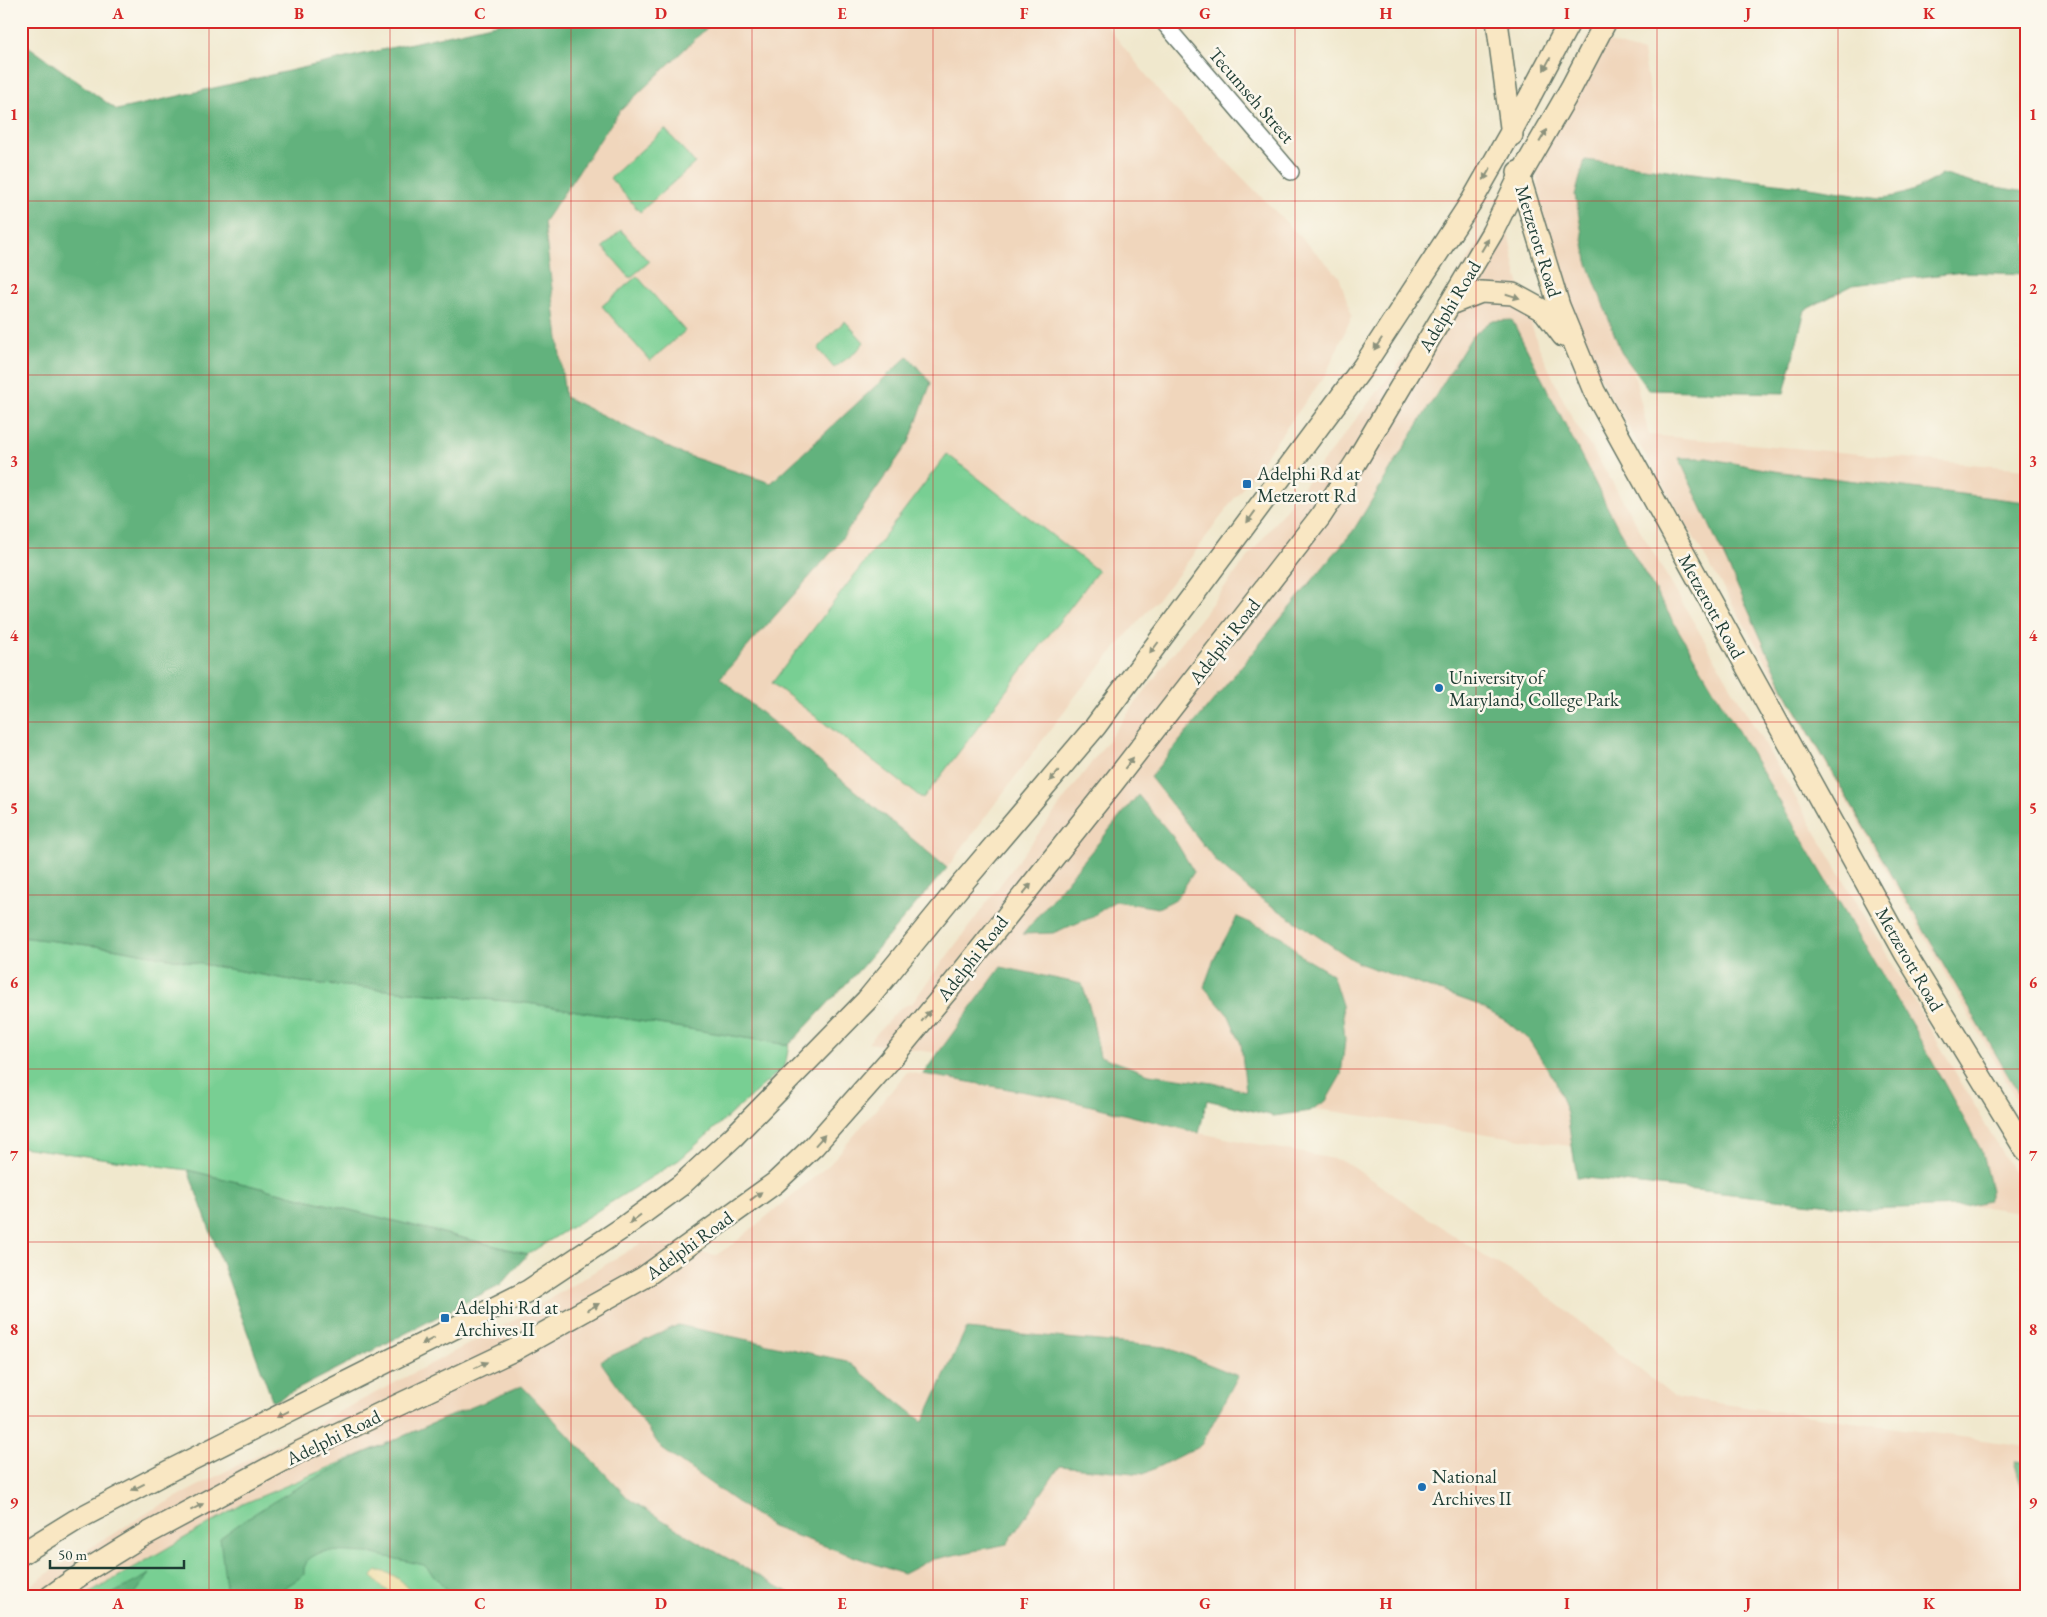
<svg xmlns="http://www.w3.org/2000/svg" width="2047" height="1617" font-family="'EB Garamond',serif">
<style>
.built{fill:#f0d6bc}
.green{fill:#78cf93;stroke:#4c8664}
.forest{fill:#62b27d;stroke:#407858}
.sand{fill:#eeda9e;stroke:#868c69}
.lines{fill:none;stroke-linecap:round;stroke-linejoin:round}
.street-casing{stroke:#68796a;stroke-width:18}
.secondary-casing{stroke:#68796a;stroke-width:24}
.street{stroke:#fff;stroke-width:15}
.secondary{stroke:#f9e7c3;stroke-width:21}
.oneway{fill:#8c927c}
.grid{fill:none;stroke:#d62828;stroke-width:1;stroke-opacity:0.55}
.poi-dot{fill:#1f6fb2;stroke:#fbf7ec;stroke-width:2}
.labels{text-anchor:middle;stroke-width:5;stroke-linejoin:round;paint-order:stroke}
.street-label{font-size:19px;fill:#1f3d34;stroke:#fbf7ec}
.poi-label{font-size:19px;fill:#1f3d34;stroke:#fbf7ec;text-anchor:start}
.neatline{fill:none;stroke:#d62828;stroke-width:2}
.grid-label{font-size:16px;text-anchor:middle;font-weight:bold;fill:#d62828}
</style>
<rect width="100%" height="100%" fill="#fbf7ec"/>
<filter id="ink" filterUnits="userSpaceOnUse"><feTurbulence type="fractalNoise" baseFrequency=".02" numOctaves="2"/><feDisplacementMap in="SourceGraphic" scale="10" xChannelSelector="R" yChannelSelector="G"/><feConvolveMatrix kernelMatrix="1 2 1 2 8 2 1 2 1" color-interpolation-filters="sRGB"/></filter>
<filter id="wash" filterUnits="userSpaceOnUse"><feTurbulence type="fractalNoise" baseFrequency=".0096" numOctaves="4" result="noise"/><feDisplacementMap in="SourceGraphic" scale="20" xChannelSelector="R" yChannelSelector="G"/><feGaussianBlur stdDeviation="1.12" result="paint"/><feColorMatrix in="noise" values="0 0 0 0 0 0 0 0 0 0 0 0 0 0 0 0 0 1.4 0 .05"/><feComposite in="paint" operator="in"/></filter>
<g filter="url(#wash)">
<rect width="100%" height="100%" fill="#f0e8cd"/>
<!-- built -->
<g class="built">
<polygon points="714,21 1103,21 1167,101 1339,276 1352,316 1326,374 1178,575 1080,690 947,868 720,678 836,547 908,356 771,483 680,453 564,397 544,222 619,112"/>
<polygon points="1589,36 1643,52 1656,129 1628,350 1649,435 2026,469 2026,1116 1823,760 1664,486 1610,396 1574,326 1547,237 1532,148"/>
<polygon points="1503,206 1516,272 1525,304 1537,342 1556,385 1575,423 1604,468 2026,1194 2026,1213 868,1043 900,1008 912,1003 1177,648 1407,354"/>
<polygon points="907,1072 1060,1098 1199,1133 1344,1161 1484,1256 1530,1282 1674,1397 2026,1446 2026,1596 21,1596 21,1592 47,1574 154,1509 522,1316 641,1243 716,1255 733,1244 830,1164"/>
</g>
<!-- green -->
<g class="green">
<polygon points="665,129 695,163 640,212 610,178"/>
<polygon points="621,230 649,262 630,278 603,247"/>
<polygon points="637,276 685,331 650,361 602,306"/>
<polygon points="845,321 864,342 856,352 834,368 818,349 829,336"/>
<polygon points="947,454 1098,571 923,799 772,683"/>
<polygon points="21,937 112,948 302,982 527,1003 789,1045 785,1066 679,1160 528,1254 188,1170 21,1147"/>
<polygon points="413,1432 428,1449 647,1596 85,1596 243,1504"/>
</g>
<!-- forest -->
<g class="forest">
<polygon points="509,21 714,21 619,112 544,222 565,397 680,453 771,483 908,356 931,383 909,442 836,547 720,678 947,868 859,970 789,1045 527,1003 302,982 112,948 21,937 21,46 28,46 117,110"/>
<path d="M1585,160L1809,187L1880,198C1902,197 1924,187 1942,174L1972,183L2026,192V274L1963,272L1853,285L1805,310L1784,393L1649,390L1621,352L1587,261L1575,195Z"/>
<polygon points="1512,320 1618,528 1912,1025 1981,1150 1991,1190 1987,1201 1965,1206 1867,1209 1577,1177 1567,1114 1555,1080 1529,1040 1506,1021 1474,1003 1358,963 1254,894 1217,862 1150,777 1353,531 1472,336 1491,321"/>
<polygon points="1679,458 1707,458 1774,471 2026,502 2026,1106 1785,691"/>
<polygon points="1138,795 1173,837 1194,872 1176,899 1158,908 1115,901 1090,918 1053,933 1023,934"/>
<polygon points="1237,917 1281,936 1303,957 1332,974 1342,1005 1345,1040 1341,1075 1326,1101 1310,1111 1274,1116 1207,1100 1199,1133 1060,1098 923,1074 1001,967 1082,984 1091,1012 1100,1056 1149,1074 1213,1083 1246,1091 1241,1044 1229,1016 1204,987 1214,959"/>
<polygon points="188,1170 523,1253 528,1254 501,1284 273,1402"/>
<polygon points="678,1325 847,1361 923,1422 966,1329 1166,1347 1238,1376 1201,1445 1144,1474 1060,1466 1007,1544 930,1560 903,1574 772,1527 662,1449 600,1361"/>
<path d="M522,1386L629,1499L693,1539L795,1596H453L424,1565L369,1553L327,1551L319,1553L308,1559L304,1568V1575L272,1596H227L220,1538C309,1470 419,1430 522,1386Z"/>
<polygon points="2014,1461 2026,1462 2026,1504"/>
<polygon points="150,1574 133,1596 110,1596 112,1594"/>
</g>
<!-- sand -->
<path class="sand" d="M377,1571C392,1571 406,1583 414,1596H404L405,1594L402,1590C390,1596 378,1586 372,1576Z"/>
</g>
<g filter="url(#ink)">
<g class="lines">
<!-- street casing -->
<g class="street-casing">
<polyline id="street" points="1162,21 1291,172"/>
</g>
<!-- secondary casing -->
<g class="secondary-casing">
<g id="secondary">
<polyline points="1497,21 1512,135"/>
<polyline points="1518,172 1559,306 1594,391 1905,953 2026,1151"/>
<polyline points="1450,304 1481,292 1513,294 1544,311 1563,336"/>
<polyline points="21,1554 76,1520 167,1472 528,1291 624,1227 681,1185 733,1137 867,1000 960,886 1095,727 1363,367 1473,199 1511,132 1570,21"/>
<polyline points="51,1596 92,1567 139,1538 297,1453 514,1350 643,1278 775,1183 814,1146 890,1060 952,985 1113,783 1320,517 1356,462 1492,233 1519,178 1571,88 1606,21"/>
</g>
</g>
<!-- street -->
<use href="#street" class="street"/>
<!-- secondary -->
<use href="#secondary" class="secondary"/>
</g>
<!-- one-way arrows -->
<defs><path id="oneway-solid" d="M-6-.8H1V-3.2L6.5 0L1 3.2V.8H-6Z" transform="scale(1.25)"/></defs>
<g class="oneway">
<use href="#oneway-solid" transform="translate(1547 64) rotate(118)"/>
<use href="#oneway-solid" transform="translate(1543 136) rotate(-60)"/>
<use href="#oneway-solid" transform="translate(1487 174) rotate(120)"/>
<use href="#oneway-solid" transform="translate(1485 245) rotate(-60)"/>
<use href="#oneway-solid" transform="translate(1513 296) rotate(18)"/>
<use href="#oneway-solid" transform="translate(1378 344) rotate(123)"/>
<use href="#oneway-solid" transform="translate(1251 517) rotate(126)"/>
<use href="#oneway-solid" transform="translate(1154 648) rotate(127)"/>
<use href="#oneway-solid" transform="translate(1129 763) rotate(-52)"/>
<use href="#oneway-solid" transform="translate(1054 776) rotate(130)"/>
<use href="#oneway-solid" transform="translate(1027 889) rotate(-51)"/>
<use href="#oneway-solid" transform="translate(926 1016) rotate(-51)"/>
<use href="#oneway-solid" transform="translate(820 1140) rotate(-48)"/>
<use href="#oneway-solid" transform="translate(756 1196) rotate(-36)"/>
<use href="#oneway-solid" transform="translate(635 1219) rotate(143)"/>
<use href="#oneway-solid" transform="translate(593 1307) rotate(-29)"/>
<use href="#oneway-solid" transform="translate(428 1341) rotate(153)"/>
<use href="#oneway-solid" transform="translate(481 1365) rotate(-26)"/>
<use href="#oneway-solid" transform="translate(283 1414) rotate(153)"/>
<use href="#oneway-solid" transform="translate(138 1487) rotate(153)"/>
<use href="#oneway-solid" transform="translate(197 1507) rotate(-28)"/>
</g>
</g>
<!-- grid -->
<path class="grid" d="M209,21V1596M390,21V1596M571,21V1596M752,21V1596M933,21V1596M1114,21V1596M1295,21V1596M1476,21V1596M1657,21V1596M1838,21V1596M21,201H2026M21,375H2026M21,548H2026M21,722H2026M21,895H2026M21,1069H2026M21,1242H2026M21,1416H2026"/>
<!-- markers -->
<g class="poi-dot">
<rect x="1242" y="479" width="10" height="10" rx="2.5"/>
<circle cx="1439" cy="688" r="5"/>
<rect x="440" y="1313" width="10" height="10" rx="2.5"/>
<circle cx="1422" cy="1487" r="5"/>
</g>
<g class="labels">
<!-- street labels -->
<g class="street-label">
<text transform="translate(1252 95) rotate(49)" y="7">Tecumseh Street</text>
<text transform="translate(1539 241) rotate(73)" y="7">Metzerott Road</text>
<text transform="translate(1449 306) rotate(-59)" y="7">Adelphi Road</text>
<text transform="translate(1712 606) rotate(61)" y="7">Metzerott Road</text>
<text transform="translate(1224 641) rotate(-52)" y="7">Adelphi Road</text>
<text transform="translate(972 958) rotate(-52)" y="7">Adelphi Road</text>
<text transform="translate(1910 959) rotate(60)" y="7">Metzerott Road</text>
<text transform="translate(689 1245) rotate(-36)" y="7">Adelphi Road</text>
<text transform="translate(333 1437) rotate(-26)" y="7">Adelphi Road</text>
</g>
<!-- poi labels -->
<g class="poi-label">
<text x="1257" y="480">Adelphi Rd at<tspan x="1257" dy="22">Metzerott Rd</tspan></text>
<text x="1449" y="684">University of<tspan x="1449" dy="22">Maryland, College Park</tspan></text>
<text x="455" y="1314">Adelphi Rd at<tspan x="455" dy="22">Archives II</tspan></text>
<text x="1432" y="1483">National<tspan x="1432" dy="22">Archives II</tspan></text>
</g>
</g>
<!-- margin -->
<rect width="2047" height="1617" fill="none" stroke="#fbf7ec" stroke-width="55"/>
<!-- scale -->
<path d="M50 1560v8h134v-8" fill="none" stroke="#1f3d34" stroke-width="2.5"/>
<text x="58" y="1560" font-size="15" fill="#1f3d34" stroke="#fbf7ec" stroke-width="4" paint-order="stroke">50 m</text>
<rect x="28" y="28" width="1992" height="1562" class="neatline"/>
<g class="grid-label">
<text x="118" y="19">A</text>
<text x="299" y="19">B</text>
<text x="480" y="19">C</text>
<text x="661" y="19">D</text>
<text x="842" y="19">E</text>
<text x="1024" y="19">F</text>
<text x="1205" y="19">G</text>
<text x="1386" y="19">H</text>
<text x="1567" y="19">I</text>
<text x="1748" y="19">J</text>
<text x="1929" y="19">K</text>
<text x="14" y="120">1</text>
<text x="2033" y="120">1</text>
<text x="14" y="294">2</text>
<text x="2033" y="294">2</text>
<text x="14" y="467">3</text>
<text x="2033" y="467">3</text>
<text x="14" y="641">4</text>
<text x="2033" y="641">4</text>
<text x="14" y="814">5</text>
<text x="2033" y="814">5</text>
<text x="14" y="988">6</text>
<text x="2033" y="988">6</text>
<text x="14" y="1161">7</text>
<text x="2033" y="1161">7</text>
<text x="14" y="1335">8</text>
<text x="2033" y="1335">8</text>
<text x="14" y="1508">9</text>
<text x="2033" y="1508">9</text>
<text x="118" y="1609">A</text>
<text x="299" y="1609">B</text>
<text x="480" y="1609">C</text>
<text x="661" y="1609">D</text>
<text x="842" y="1609">E</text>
<text x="1024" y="1609">F</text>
<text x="1205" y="1609">G</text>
<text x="1386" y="1609">H</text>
<text x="1567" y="1609">I</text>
<text x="1748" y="1609">J</text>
<text x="1929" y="1609">K</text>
</g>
</svg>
